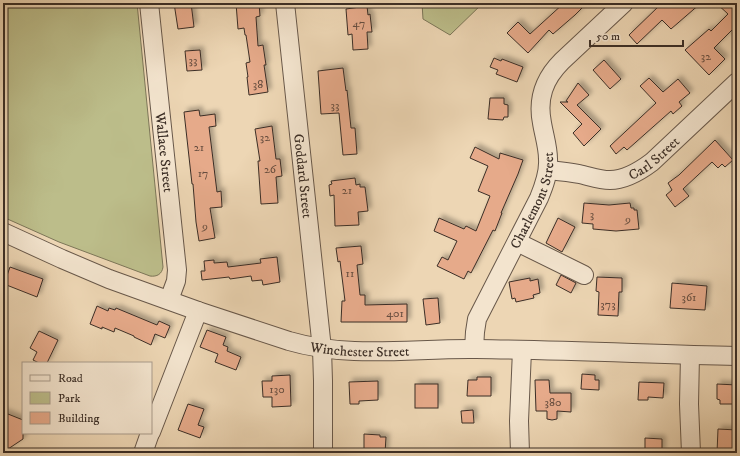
<svg xmlns="http://www.w3.org/2000/svg" width="740" height="456" font-family="'IM FELL DW Pica',serif">
<style>
.green{fill:#bcbd8a;stroke:#7c7658}
.building{fill:#e6aa8a;stroke:#3b2e26;filter:url(#shadow)}
.lines{fill:none;stroke-linecap:round;stroke-linejoin:round}
.minor-casing{stroke:#68584a;stroke-width:20}
.minor{stroke:#f3e4ce;stroke-width:18}
.labels{text-anchor:middle;stroke-width:4;stroke-linejoin:round;paint-order:stroke}
.number-label{font-size:12px;fill:#664d3f}
.street-label{font-size:14px;fill:#3b2e26;stroke:#f3e4ce}
</style>
<defs>
<filter id="shadow"><feDropShadow dx="3.5" dy="-3.5" stdDeviation="2" flood-color="#0004"/></filter>
</defs>
<rect width="100%" height="100%" fill="#edd6b4"/>
<filter id="stains"><feTurbulence type="fractalNoise" baseFrequency=".005" numOctaves="4"/><feColorMatrix values="0 0 0 0 .2 0 0 0 0 .09 0 0 0 0 .02 0 0 0 .5 -.17"/></filter>
<radialGradient id="worn" r=".72"><stop offset=".6" stop-color="#630" stop-opacity="0"/><stop offset="1" stop-color="#630" stop-opacity=".3"/></radialGradient>
<!-- green -->
<g class="green">
<path d="M3,3H137L163,267C162,274 157,277 150,276L59,242L3,217Z"/>
<polygon points="422,3 483,3 450,35 423,19"/>
</g>
<!-- building -->
<g class="building">
<polygon points="174,3 191,3 194,27 178,29"/>
<polygon points="236,3 259,3 260,16 256,17 258,46 263,45 266,65 264,65 268,92 249,95 247,77 248,77 246,63 250,62 246,35 245,35 244,28 238,29"/>
<polygon points="564,3 587,3 575,15 553,34 549,30 528,53 507,33 518,22 530,34"/>
<polygon points="668,3 701,3 671,29 662,20 637,44 629,35 660,5 663,7"/>
<polygon points="716,3 737,3 737,25 714,48 725,59 709,75 685,50 709,29 711,31 728,14"/>
<polygon points="367,6 368,15 370,14 372,32 367,32 368,49 353,50 352,34 348,35 346,9"/>
<polygon points="200,50 202,70 187,71 185,51"/>
<polygon points="494,58 501,61 502,59 523,67 517,82 496,74 498,70 490,67"/>
<polygon points="604,60 621,79 610,89 593,70"/>
<polygon points="343,68 346,91 347,90 351,128 355,128 357,154 343,155 339,113 321,114 318,71"/>
<polygon points="649,78 663,92 678,79 690,93 679,102 682,106 673,114 671,111 627,150 624,147 616,154 610,146 656,103 640,86"/>
<polygon points="578,83 589,95 577,105 601,129 584,146 573,133 582,124 560,102 568,102 566,101"/>
<polygon points="490,98 504,98 504,104 508,105 508,117 504,117 503,120 488,119"/>
<polygon points="199,110 200,116 215,114 216,126 209,127 217,192 221,191 222,207 210,208 215,238 199,241 196,222 193,184 192,184 184,112"/>
<polygon points="272,126 276,159 280,159 282,176 276,177 278,203 261,204 258,161 260,161 255,129"/>
<polygon points="715,140 733,160 725,167 722,164 718,168 712,162 683,189 689,196 675,207 666,195 672,190 668,183 679,175"/>
<polygon points="475,147 499,159 500,153 523,160 518,174 501,213 502,213 495,231 493,230 471,273 468,271 464,279 437,266 442,257 448,260 457,241 434,231 439,218 464,229 466,226 476,231 490,196 478,191 488,166 470,158"/>
<polygon points="355,178 356,185 360,184 360,187 365,187 368,211 358,212 359,225 335,226 334,195 330,196 329,185 332,184 331,181"/>
<polygon points="584,203 609,205 630,203 631,208 634,208 634,210 637,210 639,229 616,231 593,229 593,224 582,223"/>
<polygon points="558,218 575,227 562,252 546,243"/>
<polygon points="361,246 363,264 357,265 360,295 365,295 365,305 407,304 407,322 341,322 342,301 345,301 340,261 338,262 336,248"/>
<polygon points="277,257 280,282 263,285 262,280 252,281 251,276 230,279 229,277 202,280 201,271 205,271 204,261 214,260 214,263 227,262 228,267 261,263 260,259"/>
<polygon points="10,267 43,279 37,297 4,284"/>
<polygon points="561,275 576,283 571,293 556,285"/>
<polygon points="597,277 622,278 622,292 619,292 618,316 598,315 599,292 596,291"/>
<polygon points="530,278 530,281 538,279 540,293 533,295 534,298 516,302 515,298 512,299 509,282"/>
<polygon points="672,283 707,286 705,310 670,308"/>
<polygon points="438,298 440,323 426,325 423,299"/>
<polygon points="97,306 108,311 109,308 115,310 116,308 157,325 159,321 170,326 165,338 155,334 151,345 134,337 134,336 115,328 114,332 102,327 102,329 90,324"/>
<polygon points="207,330 226,337 223,345 228,347 227,351 241,357 236,370 215,362 218,354 200,347"/>
<polygon points="39,331 58,340 47,363 39,363 33,360 37,352 30,348"/>
<polygon points="582,374 595,375 595,380 599,380 599,390 581,389"/>
<polygon points="290,375 291,406 272,407 272,397 263,397 262,381 272,381 272,376"/>
<polygon points="477,377 491,377 491,396 467,396 468,380 477,380"/>
<polygon points="535,380 549,380 550,393 571,393 571,412 557,411 557,419 552,420 547,419 547,411 536,411"/>
<polygon points="378,381 378,400 359,401 359,404 350,404 349,382"/>
<polygon points="639,382 664,383 663,398 648,397 648,400 638,400"/>
<rect x="415" y="384" width="23" height="24"/>
<polygon points="717,384 737,385 737,404 720,404 720,400 717,399"/>
<polygon points="188,404 204,409 198,425 204,427 200,438 178,430"/>
<polygon points="473,410 474,423 462,423 461,411"/>
<polygon points="3,412 23,420 23,439 8,449 3,442"/>
<polygon points="718,429 737,430 737,453 717,453"/>
<polygon points="364,434 380,435 380,437 386,437 385,453 364,453"/>
<polygon points="645,438 662,439 662,453 645,453"/>
</g>
<g class="lines">
<!-- minor casing -->
<g class="minor-casing">
<g id="minor">
<path id="s1" d="M149,3L177,270L176,281L169,300"/>
<path id="s2" d="M285,3L322,349L323,381V453"/>
<path id="s3" d="M548,170C558,171 569,172 579,174C589,176 599,180 610,180C625,180 640,171 652,162L737,82"/>
<path id="s4" d="M3,232L62,259L109,279L198,311L289,341C350,359 413,348 476,349C563,350 650,354 737,356"/>
<polyline points="517,242 584,275"/>
<path id="s5" d="M474,349L475,332L477,319L539,198C544,186 549,173 548,159C548,147 544,135 542,123C537,98 544,79 562,61L624,3"/>
<polyline points="690,355 689,404 691,453"/>
<polyline points="151,432 198,311"/>
<polyline points="143,453 150,433"/>
<polyline points="520,453 519,421 522,350"/>
</g>
</g>
<!-- minor -->
<use href="#minor" class="minor"/>
</g>
<g class="labels">
<!-- number labels -->
<g class="number-label">
<text x="359" y="27">47</text>
<text x="706" y="60">32</text>
<text x="193" y="64">33</text>
<text x="258" y="88">38</text>
<text x="335" y="109">33</text>
<text x="265" y="141">32</text>
<text x="199" y="151">21</text>
<text x="270" y="173">26</text>
<text x="203" y="177">17</text>
<text x="347" y="194">21</text>
<text x="592" y="218">3</text>
<text x="628" y="223">9</text>
<text x="205" y="230">9</text>
<text x="350" y="277">11</text>
<text x="689" y="301">361</text>
<text x="608" y="308">373</text>
<text x="395" y="317">401</text>
<text x="277" y="393">130</text>
<text x="553" y="406">380</text>
</g>
<!-- street labels -->
<g class="street-label">
<text dy="5" stroke="none"><textPath href="#s1" startOffset="150">Wallace Street</textPath></text>
<text dy="5" stroke="none"><textPath href="#s3" startOffset="113">Carl Street</textPath></text>
<text dy="5" stroke="none"><textPath href="#s2" startOffset="174">Goddard Street</textPath></text>
<text dy="5" stroke="none"><textPath href="#s5" startOffset="162">Charlemont Street</textPath></text>
<text dy="5" stroke="none"><textPath href="#s4" startOffset="378">Winchester Street</textPath></text>
</g>
</g>
<!-- margin -->
<rect width="740" height="456" fill="none" stroke="#edd6b4" stroke-width="16"/>
<rect x="4" y="4" width="732" height="448" fill="none" stroke="#3b2e26" stroke-width="2"/>
<rect x="8" y="8" width="724" height="440" fill="none" stroke="#3b2e26"/>
<!-- legend -->
<rect x="22" y="362" width="130" height="72" fill="#f3e4ce" stroke="#a99b8b"/>
<rect x="30" y="375" width="20" height="6" fill="#f3e4ce" stroke="#a99b8b"/>
<text x="58" y="382" font-size="12" fill="#3b2e26">Road</text>
<rect x="30" y="392" width="20" height="12" fill="#bcbd8a" stroke="#a99b8b"/>
<text x="58" y="402" font-size="12" fill="#3b2e26">Park</text>
<rect x="30" y="412" width="20" height="12" fill="#e6aa8a" stroke="#a99b8b"/>
<text x="58" y="422" font-size="12" fill="#3b2e26">Building</text>
<!-- scale -->
<path d="M590 40v6h93v-6" fill="none" stroke="#3b2e26" stroke-width="2"/>
<text x="596" y="40" font-size="12" fill="#3b2e26" stroke="#f3e4ce" stroke-width="3" paint-order="stroke">50 m</text>
<rect width="100%" height="100%" filter="url(#stains)"/>
<rect width="100%" height="100%" fill="url(#worn)"/>
</svg>
